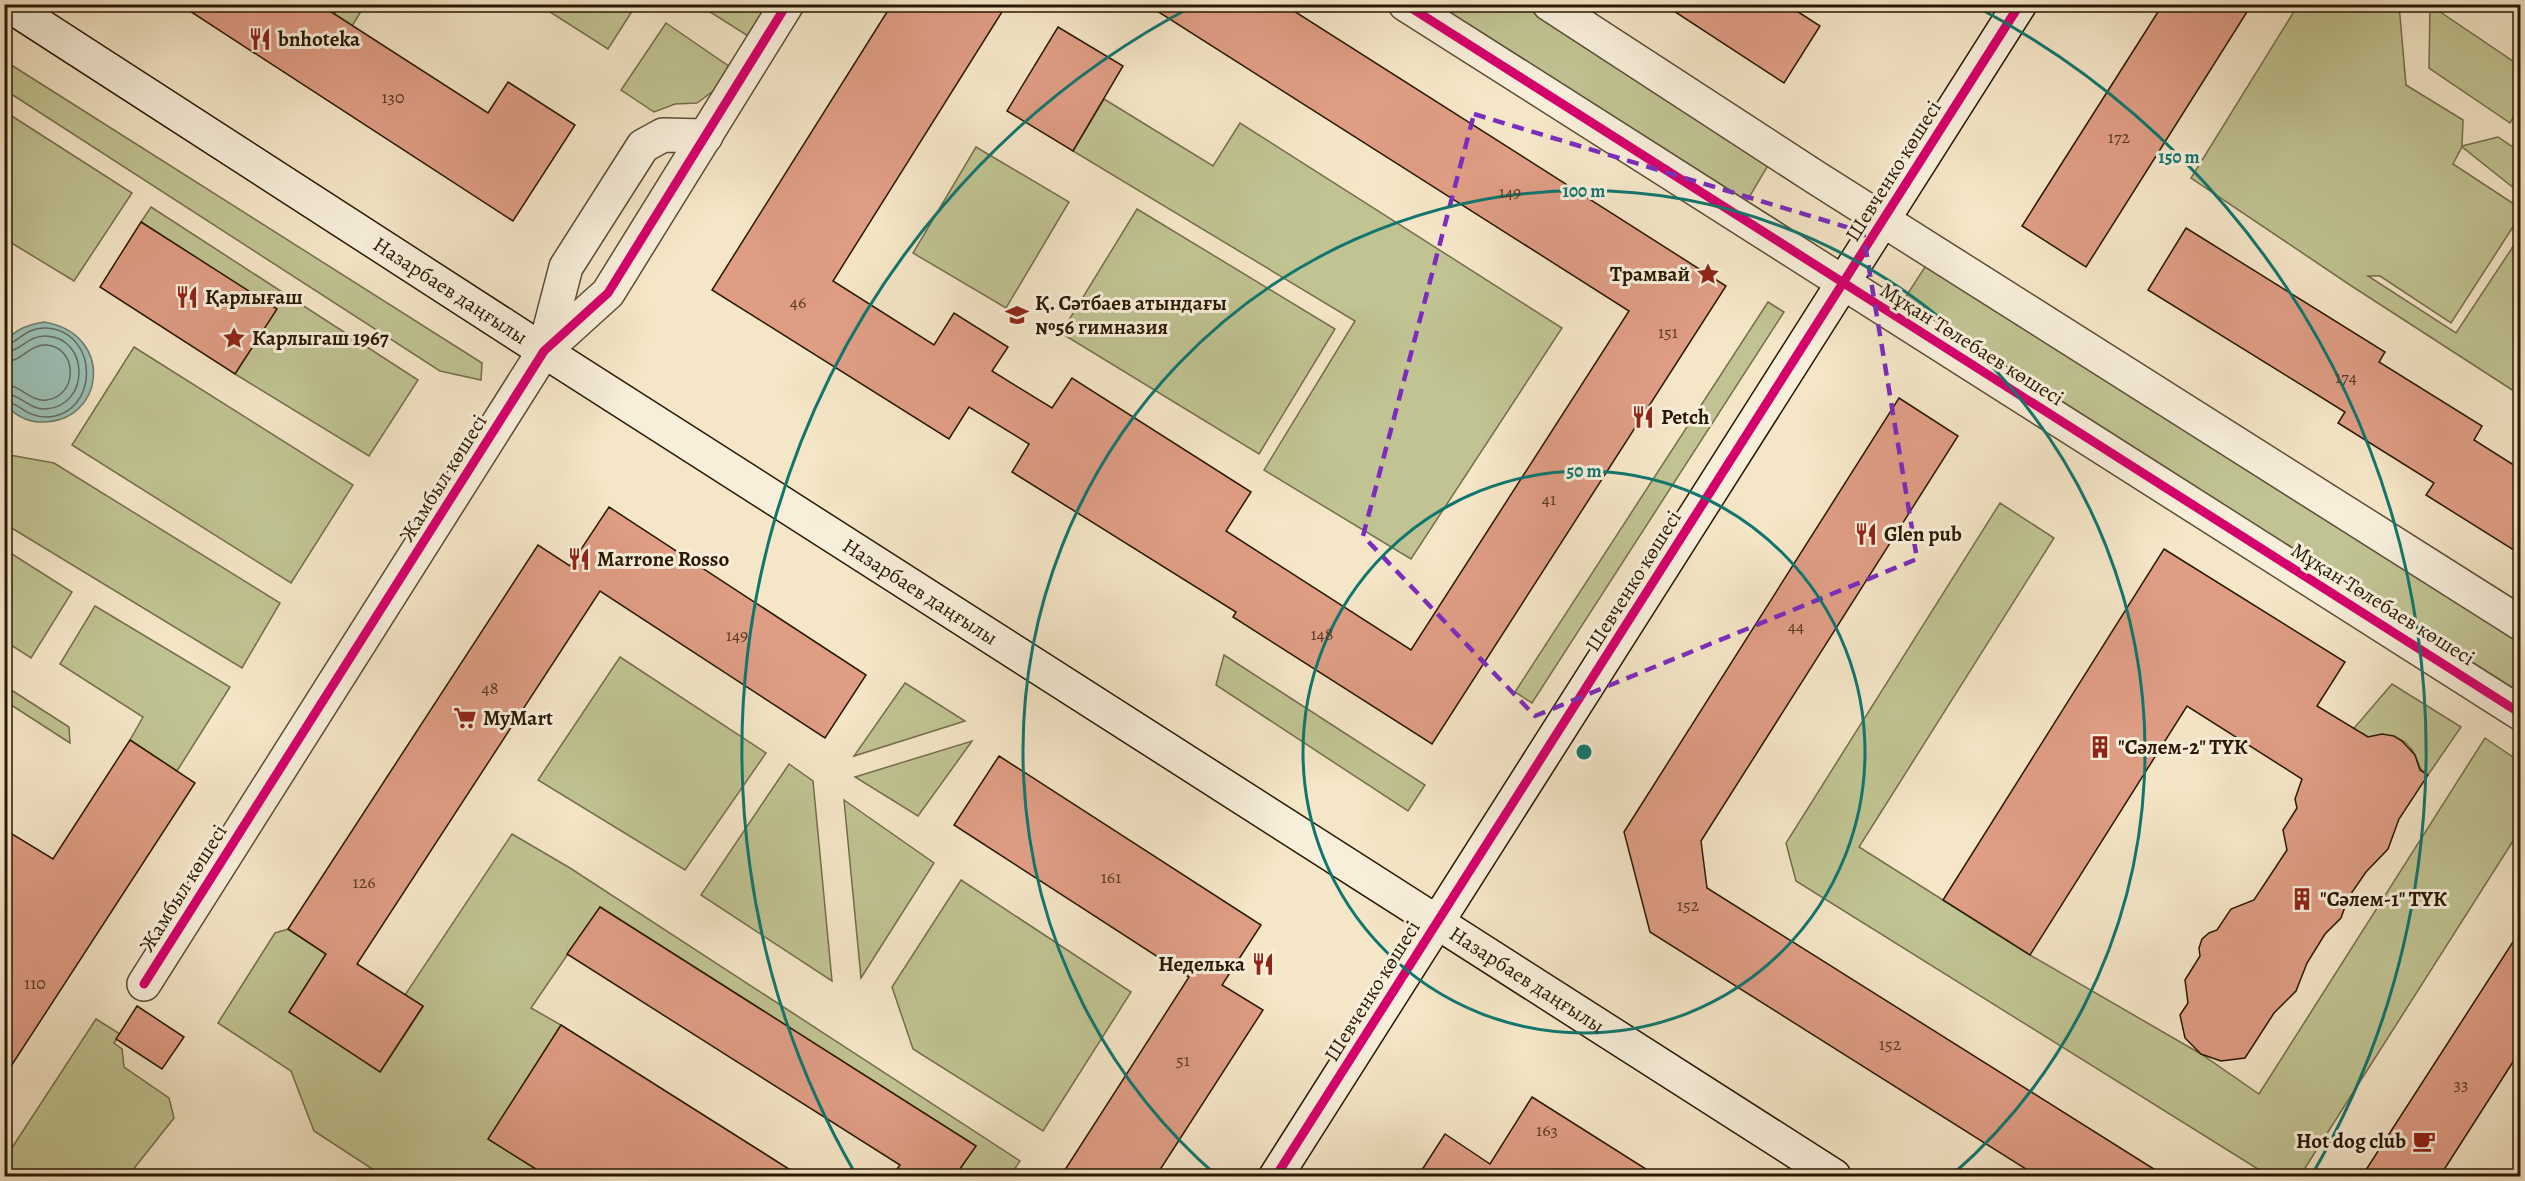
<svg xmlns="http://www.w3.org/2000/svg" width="2525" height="1181" font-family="Alegreya,serif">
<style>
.green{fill:#c1c392;stroke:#746e4a;stroke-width:1.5}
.water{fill:#9cc0b6;stroke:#6e7d6e;stroke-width:1.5}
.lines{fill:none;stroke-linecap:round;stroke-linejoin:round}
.shore{stroke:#626c5c;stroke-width:1.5}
.building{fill:#df9d84;stroke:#281802;stroke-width:1.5}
.street-casing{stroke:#5b4c33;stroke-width:36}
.secondary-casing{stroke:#281802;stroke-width:36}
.street{stroke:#f8efdb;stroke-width:33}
.secondary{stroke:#f8efdb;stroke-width:33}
.cycleway-casing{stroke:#f8efdb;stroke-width:13}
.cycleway{stroke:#d6006c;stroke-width:9}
.marked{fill:none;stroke:#7b2cbf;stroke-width:4.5;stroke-dasharray:12 8;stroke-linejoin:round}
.ring{fill:none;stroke:#0f766e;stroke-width:3}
.labels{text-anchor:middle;stroke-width:6;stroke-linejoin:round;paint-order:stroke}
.number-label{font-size:18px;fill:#563922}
.poi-label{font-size:21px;font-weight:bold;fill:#281802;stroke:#f8efdb;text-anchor:start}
.street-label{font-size:21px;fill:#281802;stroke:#f8efdb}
.centre{fill:#0f766e;stroke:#f8efdb;stroke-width:3}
.ring-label{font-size:18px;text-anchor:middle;font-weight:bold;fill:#0f766e;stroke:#f8efdb;stroke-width:6;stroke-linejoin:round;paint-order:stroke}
</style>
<rect width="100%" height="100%" fill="#f5e6c7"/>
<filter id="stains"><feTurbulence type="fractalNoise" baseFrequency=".00333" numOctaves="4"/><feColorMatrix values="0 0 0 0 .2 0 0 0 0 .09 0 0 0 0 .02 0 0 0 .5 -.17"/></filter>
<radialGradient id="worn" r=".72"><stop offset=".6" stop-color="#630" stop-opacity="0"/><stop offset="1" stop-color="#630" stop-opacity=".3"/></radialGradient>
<!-- green -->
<g class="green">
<polygon points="340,5 365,5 352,26 334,14"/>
<polygon points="636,5 608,49 539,5 636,4"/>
<polygon points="699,5 767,5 748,36"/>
<polygon points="1405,5 1549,5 1776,152 1738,216"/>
<polygon points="2298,5 2399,5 2406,85 2463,120 2462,146 2498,137 2520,152 2520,193 2462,147 2453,164 2520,208 2520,216 2451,323 2380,276 2368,276 2456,333 2520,236 2520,395 2350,285 2191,178"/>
<polygon points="2430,5 2520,66 2520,107 2510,123 2429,68"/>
<polygon points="666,23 730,67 716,89 697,103 675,104 654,112 621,90"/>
<polygon points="5,61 482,363 481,380 440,371 5,90"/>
<polygon points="1104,99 1213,166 1240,123 1562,328 1411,559 1264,470 1355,321 1073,151"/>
<polygon points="4,111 132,193 74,281 5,239"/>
<polygon points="976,147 1069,202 1006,308 913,253"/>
<polygon points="151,207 418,380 369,456 235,374 276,309 141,222"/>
<polygon points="1137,209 1335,329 1259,454 1061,333"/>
<polygon points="1934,253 2520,623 2520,713 1894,315"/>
<polygon points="1768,302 1784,312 1532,703 1515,692"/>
<polygon points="134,347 353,485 291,583 72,445"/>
<polygon points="4,454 54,463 280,603 242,668 5,524"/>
<polygon points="2000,503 2054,538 1859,847 2030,955 2201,1054 2259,1094 2485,738 2520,762 2520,830 2300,1176 2269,1176 1796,881 1786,843"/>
<polygon points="4,549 72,592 31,658 5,641"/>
<polygon points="95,606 230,687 177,771 130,740 143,717 60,664"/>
<polygon points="1224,655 1425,785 1408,811 1216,685"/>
<polygon points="620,657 766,753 685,870 538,780"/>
<polygon points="905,683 965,721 854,756"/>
<path d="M2392,684L2461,727L2428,775C2418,769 2420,765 2415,755C2406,736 2387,733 2368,737L2362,733L2350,751L2331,755Z"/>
<polygon points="5,686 69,727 70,743 5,701"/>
<polygon points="972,741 918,816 855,777"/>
<polygon points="789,764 813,781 832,981 701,895"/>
<polygon points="844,800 934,863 861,978"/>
<polygon points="512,834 570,868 1020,1161 1010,1176 955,1176 976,1146 600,907 531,1008 561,1025 489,1139 547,1176 383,1176 314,1131 291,1071 218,1023 275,933 288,929 326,954 289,1012 381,1071 423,1007 405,995"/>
<polygon points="961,880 1131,992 1043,1131 913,1049 892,987"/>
<polygon points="96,1019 120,1034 114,1043 122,1049 124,1067 169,1098 174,1118 128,1176 5,1176 4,1160"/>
</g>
<!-- water -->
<path class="water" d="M44,322C116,334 105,424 40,422C27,422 13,414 5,404V342C16,329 27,325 44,322Z"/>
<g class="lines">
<!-- shore -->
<g class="shore">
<path d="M4,346C17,344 25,327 46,328C100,331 100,415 46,417C25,417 19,402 4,401"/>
<path d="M4,353C20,352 28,335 46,336C90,338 90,406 46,409C29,410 20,394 4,393"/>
<path d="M4,362C22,362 29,344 47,345C78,348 78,396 47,400C30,402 21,385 4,384"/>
</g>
</g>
<!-- building -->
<g class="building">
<polygon points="179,4 319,4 488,113 508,82 575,125 513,221"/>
<polygon points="892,4 1007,4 833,281 934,345 954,313 1008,347 992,371 1052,408 1072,378 1251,492 1226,531 1411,650 1629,311 1146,4 1283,4 1726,286 1432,744 1233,617 1236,612 1012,472 1029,444 969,407 949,439 712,290"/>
<polygon points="1663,4 1786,4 1820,26 1784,83"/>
<polygon points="2163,4 2252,4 2086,267 2022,226"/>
<polygon points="1058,27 1123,66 1073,151 1007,111"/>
<polygon points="141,222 277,309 235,374 100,287"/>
<polygon points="2186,228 2385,352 2379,362 2482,426 2474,440 2520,469 2520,554 2426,495 2434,483 2338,423 2345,412 2148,290"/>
<polygon points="1899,398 1958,436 1701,841 1707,888 2165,1176 2037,1176 1650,932 1624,832"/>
<polygon points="609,507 866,675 825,738 600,591 357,964 423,1006 380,1072 289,1012 326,954 288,929 538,545 570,566"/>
<polygon points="2164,549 2345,662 2317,706 2368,737 2382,734 2394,736 2402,741 2415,755 2420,770 2428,775 2399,819 2388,849 2366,872 2348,898 2341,918 2325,934 2307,963 2296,991 2274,1013 2245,1058 2221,1061 2201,1054 2185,1038 2180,1015 2188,1003 2185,980 2200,956 2199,948 2202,939 2209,933 2217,930 2231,909 2254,900 2287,850 2283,830 2297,808 2295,799 2302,779 2187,706 2030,955 1943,900"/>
<polygon points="130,740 195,783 4,1077 4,829 53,859"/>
<polygon points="999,756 1261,925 1222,985 1263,1010 1156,1176 1061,1176 1189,977 954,825"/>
<polygon points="600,907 976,1146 955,1176 892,1176 900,1165 567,954"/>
<polygon points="2520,931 2520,1051 2440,1176 2362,1176"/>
<polygon points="137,1006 184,1037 162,1069 116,1039"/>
<polygon points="561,1025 800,1176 547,1176 488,1139"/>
<polygon points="1532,1097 1657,1176 1418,1176 1445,1134 1490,1164"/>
</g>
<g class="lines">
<!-- street casing -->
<g class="street-casing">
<g id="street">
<polyline points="1405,4 2520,713"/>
<polyline points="1549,4 1815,177 2520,623"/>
<polyline points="544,351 566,267 643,146 663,135 706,136"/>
<polyline points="144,984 544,351 608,293 787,4"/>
</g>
</g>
<!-- secondary casing -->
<g class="secondary-casing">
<g id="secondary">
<path id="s1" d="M7,4L544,351L1834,1176"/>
<polyline points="1276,1176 2020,4"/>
</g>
</g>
<!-- street -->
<use href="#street" class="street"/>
<!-- secondary -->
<use href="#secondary" class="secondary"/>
<!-- cycleway casing -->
<g class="cycleway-casing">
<g id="cycleway">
<polyline points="1405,4 2520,713"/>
<polyline points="144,984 544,351 608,293 787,4"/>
<polyline points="1276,1176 2020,4"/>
</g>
</g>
<!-- cycleway -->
<use href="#cycleway" class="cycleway"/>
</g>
<!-- marked area -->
<path class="marked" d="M1474,114L1863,232L1917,559L1535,716L1363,536Z"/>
<!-- distance rings -->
<g class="ring">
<circle cx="1584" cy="752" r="281"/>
<path d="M1216 1175A561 561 0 1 1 1952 1175"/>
<path d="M855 1173A842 842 0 0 1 1195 5M1973 5A842 842 0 0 1 2313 1173"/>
</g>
<!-- icons -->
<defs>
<g id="restaurant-bare" transform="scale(1.8)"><path d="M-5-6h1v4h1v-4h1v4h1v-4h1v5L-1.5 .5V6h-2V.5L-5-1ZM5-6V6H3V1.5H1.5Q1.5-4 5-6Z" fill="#8f2418" stroke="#f8efdb" stroke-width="2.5" paint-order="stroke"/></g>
<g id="sight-bare" transform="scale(1.8)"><path d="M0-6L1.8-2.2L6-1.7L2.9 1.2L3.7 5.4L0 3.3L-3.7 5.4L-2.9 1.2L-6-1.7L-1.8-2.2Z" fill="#8f2418" stroke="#f8efdb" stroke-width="2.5" paint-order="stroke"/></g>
<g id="school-bare" transform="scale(1.8)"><path d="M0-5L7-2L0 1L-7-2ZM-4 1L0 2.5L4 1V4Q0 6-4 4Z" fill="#8f2418" stroke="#f8efdb" stroke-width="2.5" paint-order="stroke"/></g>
<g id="supermarket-bare" transform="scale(1.8)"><path d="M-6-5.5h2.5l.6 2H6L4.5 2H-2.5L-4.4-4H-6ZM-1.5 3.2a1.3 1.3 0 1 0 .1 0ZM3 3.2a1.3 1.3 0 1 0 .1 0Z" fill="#8f2418" stroke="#f8efdb" stroke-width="2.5" paint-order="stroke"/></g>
<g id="building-bare" transform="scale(1.8)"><path d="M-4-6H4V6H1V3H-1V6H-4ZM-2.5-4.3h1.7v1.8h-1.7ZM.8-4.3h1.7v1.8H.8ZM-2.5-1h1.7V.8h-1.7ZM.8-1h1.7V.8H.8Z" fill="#8f2418" stroke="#f8efdb" stroke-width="2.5" paint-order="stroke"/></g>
<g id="cafe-bare" transform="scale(1.8)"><path d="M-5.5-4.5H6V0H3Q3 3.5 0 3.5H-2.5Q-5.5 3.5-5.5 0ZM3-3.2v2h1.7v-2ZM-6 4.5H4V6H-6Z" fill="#8f2418" stroke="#f8efdb" stroke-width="2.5" paint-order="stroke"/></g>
</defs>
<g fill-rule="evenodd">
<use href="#restaurant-bare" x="260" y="39"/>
<use href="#sight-bare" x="1708" y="274"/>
<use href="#restaurant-bare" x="187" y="297"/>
<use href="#school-bare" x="1017" y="315"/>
<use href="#sight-bare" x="234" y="338"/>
<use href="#restaurant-bare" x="1643" y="417"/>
<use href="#restaurant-bare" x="1866" y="534"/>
<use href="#restaurant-bare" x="579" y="559"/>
<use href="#supermarket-bare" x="465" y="718"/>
<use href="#building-bare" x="2100" y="747"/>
<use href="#building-bare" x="2302" y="899"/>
<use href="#restaurant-bare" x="1263" y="964"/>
<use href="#cafe-bare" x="2424" y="1141"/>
</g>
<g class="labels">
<!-- number labels -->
<g class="number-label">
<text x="393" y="103">130</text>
<text x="2119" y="143">172</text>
<text x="1510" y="198">149</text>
<text x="798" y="308">46</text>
<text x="1668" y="338">151</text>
<text x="2346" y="383">174</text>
<text x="1549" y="505">41</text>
<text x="1796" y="632">44</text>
<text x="1322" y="640">148</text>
<text x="737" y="641">149</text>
<text x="490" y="694">48</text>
<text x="1111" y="883">161</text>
<text x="364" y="888">126</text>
<text x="1688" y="911">152</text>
<text x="35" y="989">110</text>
<text x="1890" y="1050">152</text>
<text x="1183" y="1066">51</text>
<text x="2461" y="1090">33</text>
<text x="1547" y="1136">163</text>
</g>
<!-- poi labels -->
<g class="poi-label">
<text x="278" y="46">bnhoteka</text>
<text x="1690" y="281" text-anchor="end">Трамвай</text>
<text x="205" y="304">Қарлығаш</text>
<text x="1035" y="310">Қ. Сәтбаев атындағы<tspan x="1035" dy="24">№56 гимназия</tspan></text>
<text x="252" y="345">Карлыгаш 1967</text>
<text x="1661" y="424">Petch</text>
<text x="1884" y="541">Glen pub</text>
<text x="597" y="566">Marrone Rosso</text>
<text x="483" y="725">MyMart</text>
<text x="2118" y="754">"Сәлем-2" ТҮК</text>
<text x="2320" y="906">"Сәлем-1" ТҮК</text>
<text x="1245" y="971" text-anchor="end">Неделька</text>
<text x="2406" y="1148" text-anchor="end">Hot dog club</text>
</g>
<!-- street labels -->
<g class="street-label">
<text transform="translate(1893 171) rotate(-58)" y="7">Шевченко көшесі</text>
<text dy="7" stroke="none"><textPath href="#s1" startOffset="528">Назарбаев даңғылы</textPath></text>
<text transform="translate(1972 344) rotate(32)" y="7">Мұқан Төлебаев көшесі</text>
<text transform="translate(443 478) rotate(-58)" y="7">Жамбыл көшесі</text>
<text transform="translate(1633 581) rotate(-58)" y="7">Шевченко көшесі</text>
<text dy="7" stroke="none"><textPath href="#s1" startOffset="1086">Назарбаев даңғылы</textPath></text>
<text transform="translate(2383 604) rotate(32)" y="7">Мұқан Төлебаев көшесі</text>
<text transform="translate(183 888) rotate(-58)" y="7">Жамбыл көшесі</text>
<text dy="7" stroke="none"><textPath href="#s1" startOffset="1806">Назарбаев даңғылы</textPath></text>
<text transform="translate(1372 991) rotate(-58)" y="7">Шевченко көшесі</text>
</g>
</g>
<circle cx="1584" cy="752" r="9" class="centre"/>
<g class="ring-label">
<text x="2179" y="163">150 m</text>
<text x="1584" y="197">100 m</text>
<text x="1584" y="477">50 m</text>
</g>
<!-- margin -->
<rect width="2525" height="1181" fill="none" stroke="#f5e6c7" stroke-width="24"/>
<rect x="6" y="6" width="2513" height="1169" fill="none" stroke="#281802" stroke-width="3"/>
<rect x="12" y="12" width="2501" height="1157" fill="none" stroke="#281802" stroke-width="1.5"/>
<rect width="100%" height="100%" filter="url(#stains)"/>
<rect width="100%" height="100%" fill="url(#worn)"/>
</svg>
